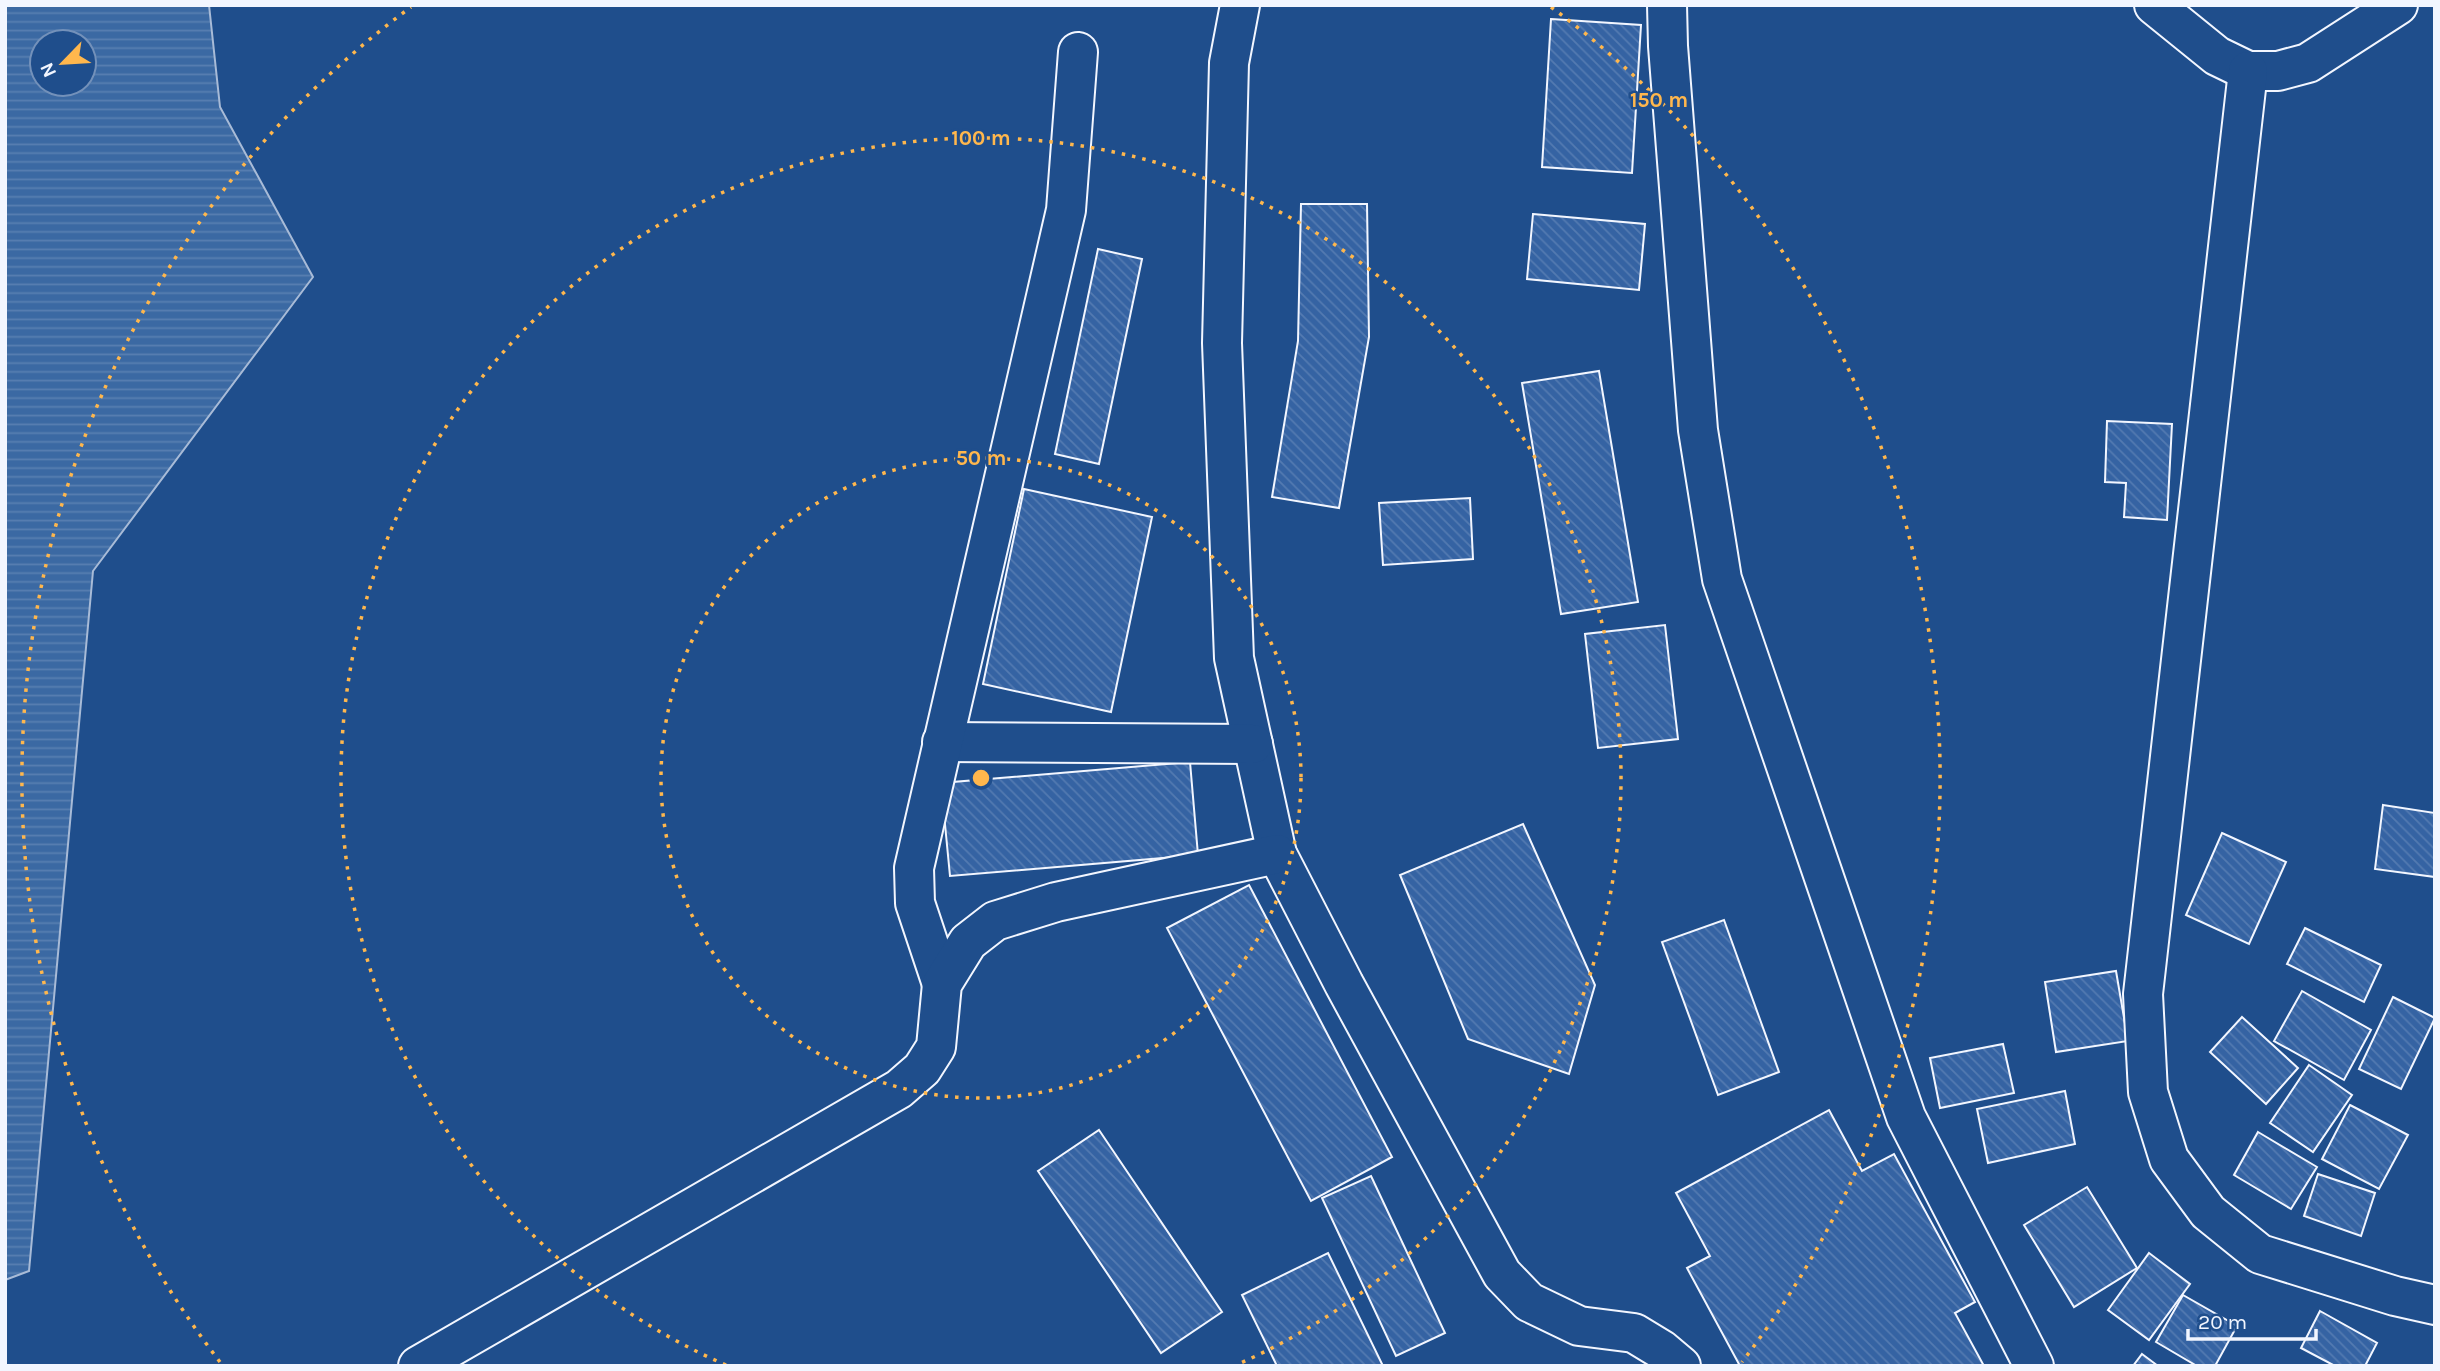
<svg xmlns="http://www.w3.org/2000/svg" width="2440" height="1371" font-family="Karla,sans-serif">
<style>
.water{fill:url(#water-rules);stroke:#a8bbd7;stroke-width:2;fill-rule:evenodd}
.building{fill:url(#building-back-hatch);stroke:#f2f6ff;stroke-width:2}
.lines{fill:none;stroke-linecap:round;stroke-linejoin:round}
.minor-casing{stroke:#f2f6ff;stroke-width:42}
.minor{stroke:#1f4e8c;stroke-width:38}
.ring{fill:none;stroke:#ffb74d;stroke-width:3.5;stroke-dasharray:3.5 7}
.centre{fill:#ffb74d;stroke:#1f4e8c;stroke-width:3.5}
.ring-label{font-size:21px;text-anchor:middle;font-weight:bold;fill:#ffb74d;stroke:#1f4e8c;stroke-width:5;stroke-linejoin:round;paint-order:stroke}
</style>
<defs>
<pattern id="water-rules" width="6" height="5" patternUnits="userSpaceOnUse" patternTransform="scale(1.75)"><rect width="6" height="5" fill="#3b69a3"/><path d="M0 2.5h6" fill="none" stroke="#587fb1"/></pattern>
<pattern id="building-back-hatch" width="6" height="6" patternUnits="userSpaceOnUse" patternTransform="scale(1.75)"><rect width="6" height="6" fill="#3563a3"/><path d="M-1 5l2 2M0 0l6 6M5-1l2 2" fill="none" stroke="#537ab1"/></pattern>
</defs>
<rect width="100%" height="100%" fill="#1f4e8c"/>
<!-- water -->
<path class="water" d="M5,5H209L220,107L313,277L93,571L29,1271L5,1280ZM42,42H84V84H42Z"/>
<!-- building -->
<g class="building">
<polygon points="1551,19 1641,25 1632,173 1542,167"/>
<polygon points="1301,204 1367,204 1369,337 1339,508 1272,497 1298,341"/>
<polygon points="1533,214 1645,224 1639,290 1527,279"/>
<polygon points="1098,249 1142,259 1099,464 1055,454"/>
<polygon points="1599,371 1638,602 1561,614 1522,383"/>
<polygon points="2107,421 2172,424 2167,520 2124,517 2126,483 2105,482"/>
<polygon points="1024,489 1152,517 1111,712 983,684"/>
<polygon points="1470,498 1473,559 1383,565 1379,503"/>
<polygon points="1665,625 1678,739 1598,748 1585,634"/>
<polygon points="1190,762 1198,855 950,876 941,783"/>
<polygon points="2383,805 2435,813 2435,877 2375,869"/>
<polygon points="1523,824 1595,985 1569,1074 1468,1039 1400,875"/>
<polygon points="2222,833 2286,862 2249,944 2186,915"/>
<polygon points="1249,885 1392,1157 1311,1201 1167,928"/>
<polygon points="1724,920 1779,1072 1718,1095 1662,942"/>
<polygon points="2305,928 2381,965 2364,1002 2287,964"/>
<polygon points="2116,971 2128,1041 2056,1052 2045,982"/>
<polygon points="2302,991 2371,1030 2344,1080 2274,1041"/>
<polygon points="2393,997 2435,1018 2401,1089 2359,1069"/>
<polygon points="2242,1017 2298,1068 2266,1104 2210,1052"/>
<polygon points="2003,1044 2014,1093 1940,1108 1930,1058"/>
<polygon points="2309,1065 2352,1095 2313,1152 2270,1123"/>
<polygon points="2065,1091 2075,1144 1988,1163 1977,1109"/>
<polygon points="2350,1105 2408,1135 2379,1189 2322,1159"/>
<polygon points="1829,1110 1862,1171 1894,1154 1975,1302 1955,1313 1984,1366 1740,1366 1687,1268 1710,1256 1676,1193"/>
<polygon points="1099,1130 1222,1312 1161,1353 1038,1171"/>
<polygon points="2258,1132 2317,1167 2291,1209 2234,1175"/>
<polygon points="2318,1174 2375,1193 2361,1236 2304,1216"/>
<polygon points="1371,1176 1445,1333 1396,1356 1322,1198"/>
<polygon points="2087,1187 2137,1268 2074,1307 2024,1225"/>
<polygon points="1328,1253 1383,1366 1277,1366 1242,1295"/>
<polygon points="2149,1253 2190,1284 2149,1340 2108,1310"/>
<polygon points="2183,1295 2237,1326 2215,1366 2197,1366 2156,1342"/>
<polygon points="2320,1311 2377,1343 2365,1366 2335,1366 2301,1348"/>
<polygon points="2142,1354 2158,1366 2133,1366"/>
</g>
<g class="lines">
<!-- minor casing -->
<g class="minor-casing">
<g id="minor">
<polyline points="1240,5 1229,63 1222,343 1234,658 1277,854 1344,984 1502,1274 1529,1302 1579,1326 1634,1333 1662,1350 1681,1366"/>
<polyline points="1667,5 1668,46 1698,430 1722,579 1906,1117 2034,1366"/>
<polyline points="2154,5 2217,56 2248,71 2278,71 2308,63 2398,5"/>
<polyline points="2248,71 2143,994 2148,1092 2169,1159 2208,1212 2260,1254 2395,1296 2435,1305"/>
<polyline points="942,742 1253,744"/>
<polyline points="942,984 915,903 914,868 1066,210 1078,52"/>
<polyline points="418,1366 899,1089 922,1069 936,1047 942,984 968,942 995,921 1056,902 1277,854"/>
</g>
</g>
<!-- minor -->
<use href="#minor" class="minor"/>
</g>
<!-- distance rings -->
<g class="ring">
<circle cx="981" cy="778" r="320"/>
<path d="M726 1365A640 640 0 1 1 1236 1365"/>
<path d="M220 1362A959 959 0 0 1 411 7M1551 7A959 959 0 0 1 1742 1362"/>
</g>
<circle cx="981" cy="778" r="10" class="centre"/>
<g class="ring-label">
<text x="1659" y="107">150 m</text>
<text x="981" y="145">100 m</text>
<text x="981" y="465">50 m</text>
</g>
<!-- border -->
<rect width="2440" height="1371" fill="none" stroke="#f2f6ff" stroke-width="14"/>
<!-- north arrow -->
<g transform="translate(63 63) rotate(245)"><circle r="33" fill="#1f4e8c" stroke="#7391ba" stroke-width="2"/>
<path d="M0-5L12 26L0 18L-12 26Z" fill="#ffb74d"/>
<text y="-10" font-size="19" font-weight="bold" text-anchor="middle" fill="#f2f6ff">N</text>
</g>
<!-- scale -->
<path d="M2188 1329v10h128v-10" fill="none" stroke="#f2f6ff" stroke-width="3.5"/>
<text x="2198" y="1329" font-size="21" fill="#f2f6ff" stroke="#1f4e8c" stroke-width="5" paint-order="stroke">20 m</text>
</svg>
